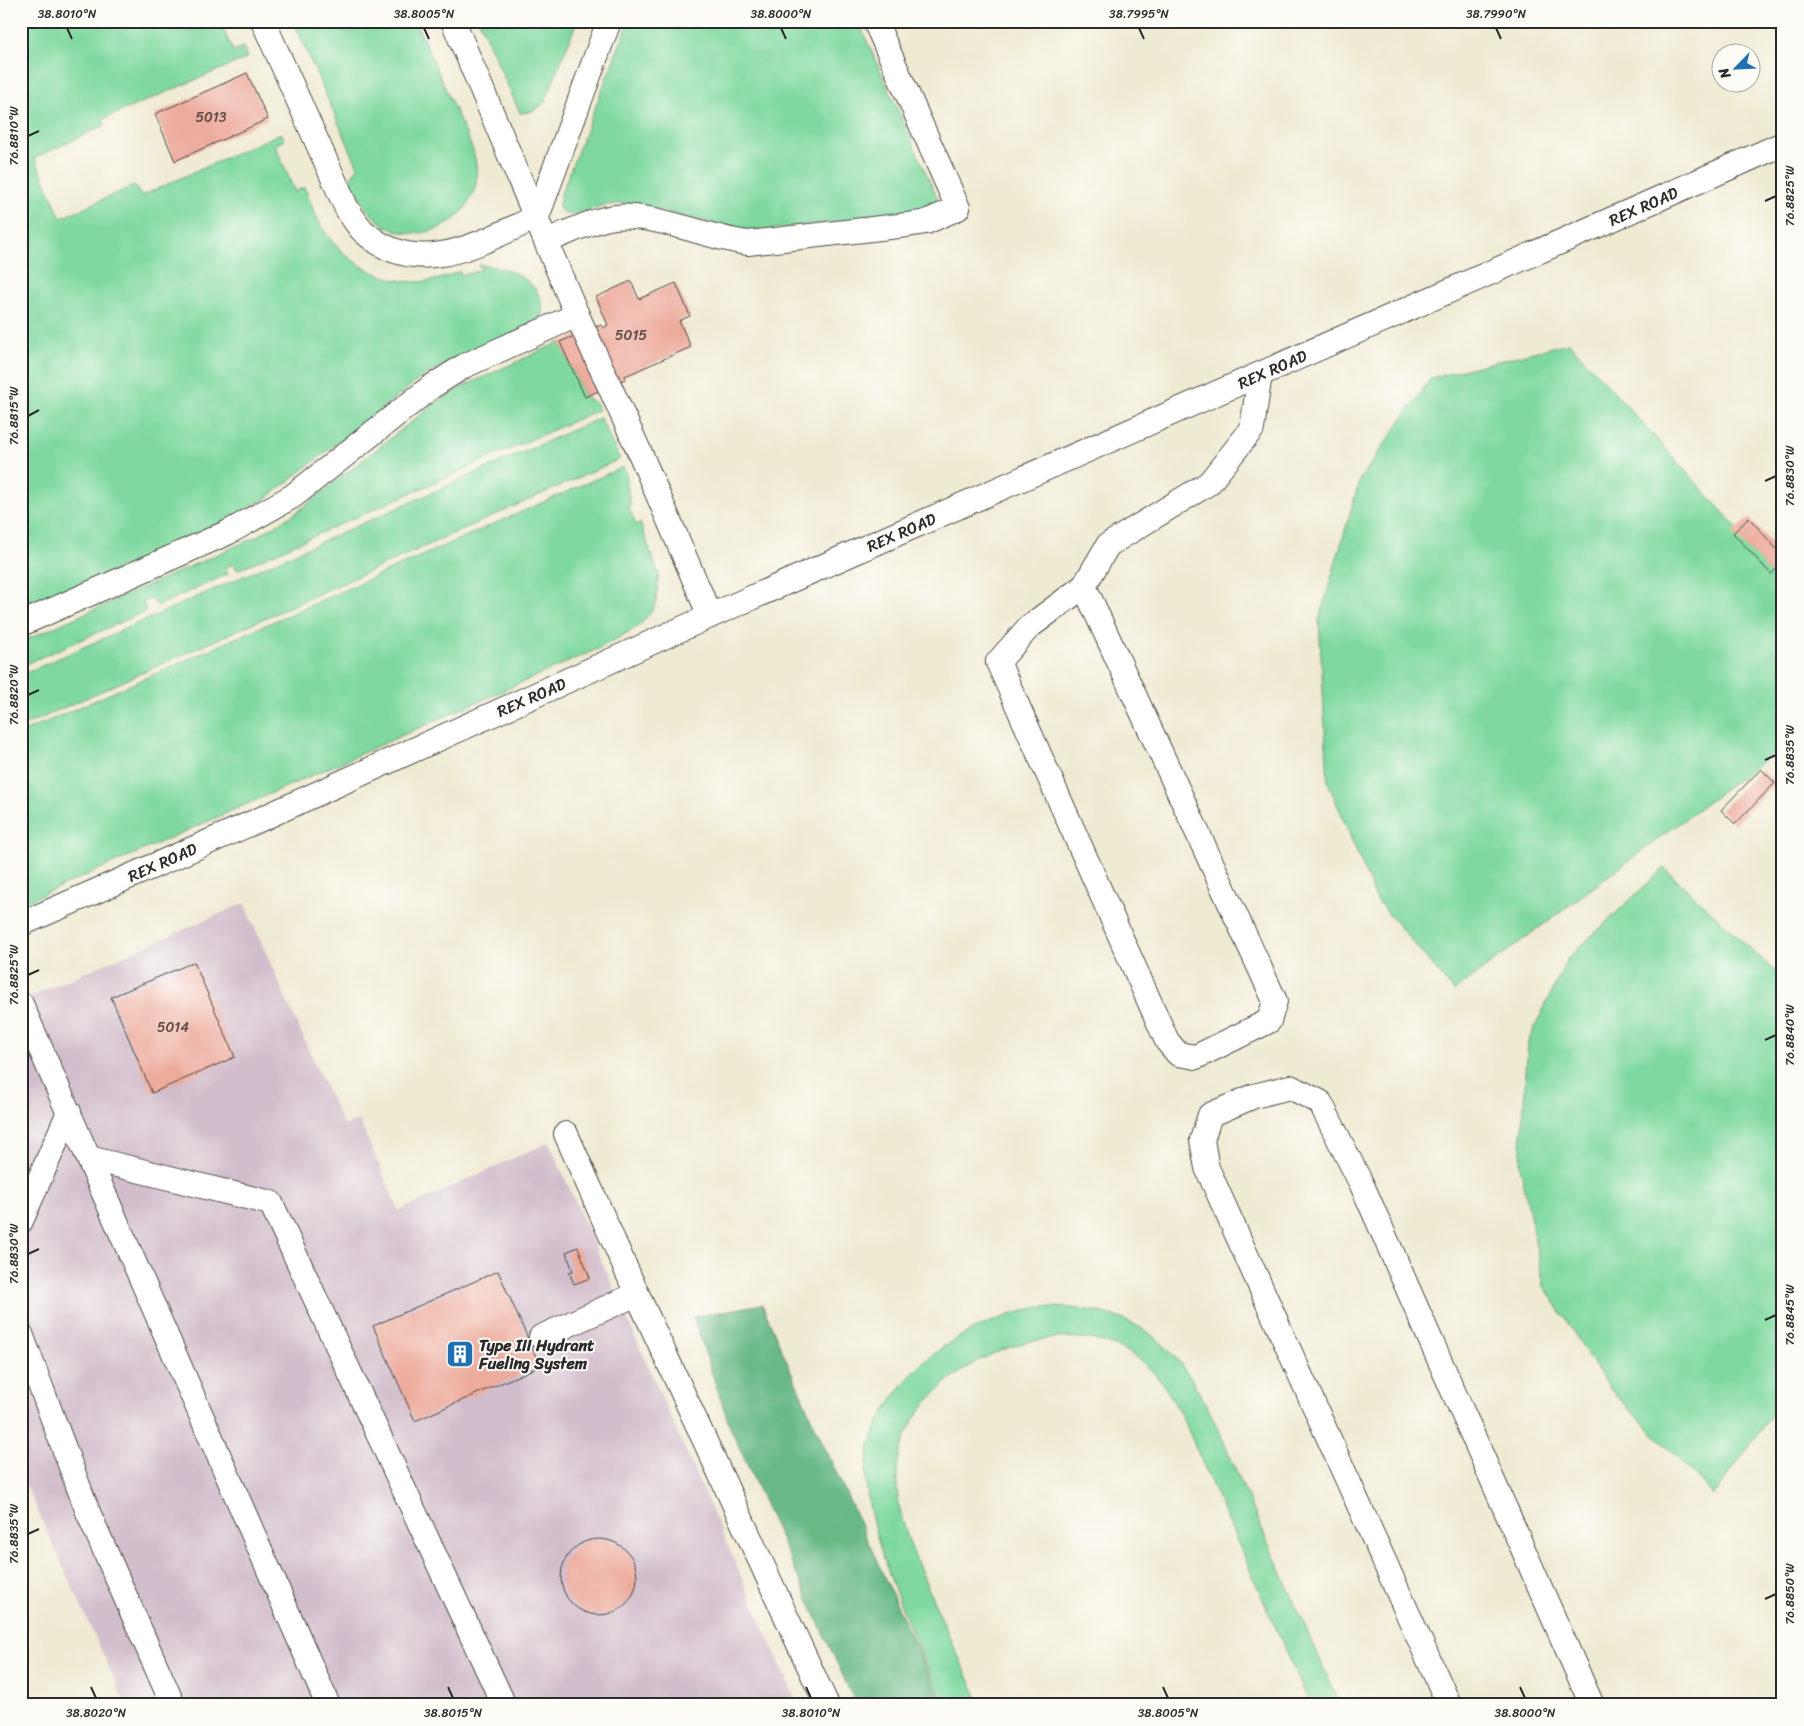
<svg xmlns="http://www.w3.org/2000/svg" width="1804" height="1726" font-family="Sriracha,sans-serif">
<style>
.industrial{fill:#d1bdcb}
.green{fill:#7fd99f;stroke:#558265}
.forest{fill:#67b986;stroke:#497258}
.building{fill:#edab9c}
.lines{fill:none;stroke-linecap:round;stroke-linejoin:round}
.service-casing{stroke:#484844;stroke-width:26}
.service{stroke:#fff;stroke-width:24}
.ticks{fill:none;stroke:#2b2b2b;stroke-width:2}
.labels{text-anchor:middle;stroke-width:4;stroke-linejoin:round;paint-order:stroke}
.number-label{font-size:14px;fill:#5c4b47}
.street-label{font-size:16px;fill:#2b2b2b;stroke:#fdfcf7}
.poi-label{font-size:16px;font-weight:bold;fill:#2b2b2b;stroke:#fdfcf7;text-anchor:start}
.neatline{fill:none;stroke:#2b2b2b;stroke-width:2}
.ticks-label{font-size:12px;text-anchor:middle;fill:#2b2b2b}
</style>
<rect width="100%" height="100%" fill="#fdfcf7"/>
<filter id="ink" filterUnits="userSpaceOnUse"><feTurbulence type="fractalNoise" baseFrequency=".02" numOctaves="2"/><feDisplacementMap in="SourceGraphic" scale="10" xChannelSelector="R" yChannelSelector="G"/><feConvolveMatrix kernelMatrix="1 2 1 2 8 2 1 2 1" color-interpolation-filters="sRGB"/></filter>
<filter id="wash" filterUnits="userSpaceOnUse"><feTurbulence type="fractalNoise" baseFrequency=".0096" numOctaves="4" result="noise"/><feDisplacementMap in="SourceGraphic" scale="20" xChannelSelector="R" yChannelSelector="G"/><feGaussianBlur stdDeviation="1.12" result="paint"/><feColorMatrix in="noise" values="0 0 0 0 0 0 0 0 0 0 0 0 0 0 0 0 0 1.4 0 .05"/><feComposite in="paint" operator="in"/></filter>
<g filter="url(#wash)">
<rect width="100%" height="100%" fill="#efead2"/>
<!-- industrial -->
<polygon class="industrial" points="244,903 318,1071 344,1126 359,1120 399,1211 549,1142 798,1705 126,1705 21,1474 21,1003 34,995"/>
<!-- green -->
<g class="green">
<path d="M21,21H220L233,51L243,47L247,58L103,119L105,125L35,158L61,218L135,185L141,196L281,133L285,140L275,145L295,192L304,187C311,203 317,221 327,235C357,275 414,296 459,271L462,275L481,270L479,265H482C504,267 533,276 541,300C542,305 544,311 541,316C539,320 533,324 529,327L434,370L418,380L267,498L211,528L21,612Z"/>
<path d="M293,21H415L473,150C476,162 478,172 476,184C467,226 415,248 380,222C365,211 358,195 350,179L358,167Z"/>
<path d="M479,21H577L545,102C538,109 530,113 520,113Z"/>
<polygon points="629,21 858,21 940,204 914,213 747,232 630,203 605,205 570,215 563,213 559,207 561,194"/>
<polygon points="560,342 585,397 596,403 598,410 246,566 237,570 234,564 225,567 228,574 157,606 152,598 143,602 146,610 144,612 21,666 21,642 256,537 296,513 434,404 464,386"/>
<polygon points="1569,343 1783,578 1783,746 1454,991 1376,899 1328,782 1319,620 1360,479 1431,378"/>
<polygon points="600,418 620,459 21,727 21,675"/>
<path d="M623,467C630,479 626,491 631,505L628,506L636,525L640,523L659,575L656,602L652,611L639,626L602,647L21,904V733Z"/>
<polygon points="1664,868 1783,979 1783,1399 1714,1495 1610,1389 1544,1286 1520,1165 1528,1042 1567,959"/>
<path d="M1039,1307C1083,1307 1124,1311 1159,1341C1202,1377 1228,1454 1251,1505C1281,1571 1310,1638 1340,1705H1310C1278,1632 1245,1560 1213,1487C1196,1450 1177,1394 1147,1366C1068,1294 901,1369 897,1473C895,1512 911,1548 926,1583C943,1624 962,1664 981,1705H945C919,1649 858,1521 867,1462C871,1431 886,1405 906,1381C940,1340 988,1319 1039,1307Z"/>
</g>
<!-- forest -->
<polygon class="forest" points="762,1304 810,1415 943,1705 856,1705 730,1427 693,1317"/>
<g id="blocks">
<!-- building -->
<g class="building">
<polygon points="247,73 268,119 175,161 155,114"/>
<polygon points="631,281 639,299 676,283 690,316 679,321 691,347 625,376 625,379 585,397 560,342 601,325 603,328 608,325 596,297"/>
<polygon points="1749,518 1783,556 1783,563 1771,574 1733,533"/>
<polygon points="1761,769 1775,783 1735,824 1721,810"/>
<polygon points="194,962 235,1057 152,1093 111,997"/>
<polygon points="578,1247 590,1278 574,1284 569,1272 573,1271 566,1252"/>
<polygon points="498,1271 540,1366 415,1421 373,1326"/>
<circle cx="599" cy="1577" r="38"/>
</g>
</g>
</g>
<g filter="url(#ink)">
<use href="#blocks" fill-opacity="0" stroke="#484844" stroke-width="1"/>
<g class="lines">
<!-- service casing -->
<g class="service-casing">
<g id="service">
<path d="M263,21L347,209C352,216 357,225 363,231C418,282 481,242 537,217L609,21"/>
<polyline points="453,21 577,315 640,453 710,616"/>
<path d="M547,241C567,233 588,222 609,218C648,210 707,238 748,243L907,225L926,222L958,208L875,21"/>
<polyline points="1084,586 1029,627 998,662 1167,1041 1178,1054 1196,1057 1269,1021 1275,1001 1084,586 1108,545 1209,483 1252,429 1260,374"/>
<polyline points="21,624 229,532 293,496 431,387 464,366 577,315"/>
<polyline points="21,924 261,819 710,616 1783,144"/>
<polyline points="21,1004 328,1705"/>
<polyline points="566,1134 637,1294 827,1705"/>
<polyline points="89,1158 271,1203 504,1705"/>
<polyline points="21,1221 69,1112"/>
<polyline points="21,1334 88,1512 173,1705"/>
<polyline points="541,1337 637,1294"/>
<polyline points="1449,1705 1207,1168 1202,1140 1210,1115 1254,1096 1290,1087 1320,1102 1362,1185 1592,1705"/>
</g>
</g>
<!-- service -->
<use href="#service" class="service"/>
</g>
</g>
<!-- ticks -->
<path class="ticks" d="M67,28L72,39M424,28L429,39M781,28L786,39M1139,28L1144,39M1496,28L1501,39M28,136L39,131M1765,201L1776,196M28,416L39,410M1765,481L1776,476M28,695L39,690M1765,760L1776,755M28,975L39,970M1765,1040L1776,1035M28,1254L39,1249M1765,1320L1776,1315M28,1534L39,1529M1765,1599L1776,1594M91,1687L96,1698M448,1687L453,1698M806,1687L811,1698M1163,1687L1168,1698M1520,1687L1525,1698"/>
<!-- icons -->
<defs>
<g id="building-square" transform="scale(1.4375)"><rect x="-9" y="-9" width="18" height="18" rx="4" fill="#1f6fb2" stroke="#fdfcf7"/><path d="M-4-6H4V6H1V3H-1V6H-4ZM-2.5-4.3h1.7v1.8h-1.7ZM.8-4.3h1.7v1.8H.8ZM-2.5-1h1.7V.8h-1.7ZM.8-1h1.7V.8H.8Z" fill="#fff"/></g>
</defs>
<g fill-rule="evenodd">
<use href="#building-square" x="460" y="1354"/>
</g>
<g class="labels">
<!-- number labels -->
<g class="number-label">
<text x="211" y="122">5013</text>
<text x="631" y="340">5015</text>
<text x="173" y="1032">5014</text>
</g>
<!-- street labels -->
<g class="street-label">
<text transform="translate(1643 206) rotate(-24)" y="6">REX ROAD</text>
<text transform="translate(1272 369) rotate(-24)" y="6">REX ROAD</text>
<text transform="translate(901 532) rotate(-24)" y="6">REX ROAD</text>
<text transform="translate(531 697) rotate(-24)" y="6">REX ROAD</text>
<text transform="translate(162 862) rotate(-24)" y="6">REX ROAD</text>
</g>
<!-- poi labels -->
<g class="poi-label">
<text x="479" y="1351">Type III Hydrant<tspan x="479" dy="18">Fueling System</tspan></text>
</g>
</g>
<!-- margin -->
<rect width="1804" height="1726" fill="none" stroke="#fdfcf7" stroke-width="55"/>
<!-- north arrow -->
<g transform="translate(1736 68) rotate(246)"><circle r="24" fill="#fdfcf7" stroke="#a9a8a5"/>
<path d="M0-4L9 19L0 12L-9 19Z" fill="#1f6fb2"/>
<text y="-8" font-size="14" font-weight="bold" text-anchor="middle" fill="#2b2b2b">N</text>
</g>
<rect x="28" y="28" width="1748" height="1670" class="neatline"/>
<g class="ticks-label">
<text x="67" y="18">38.8010°N</text>
<text x="424" y="18">38.8005°N</text>
<text x="781" y="18">38.8000°N</text>
<text x="1139" y="18">38.7995°N</text>
<text x="1496" y="18">38.7990°N</text>
<text transform="translate(14 136) rotate(-90)" y="4">76.8810°W</text>
<text transform="translate(1790 196) rotate(-90)" y="4">76.8825°W</text>
<text transform="translate(14 416) rotate(-90)" y="4">76.8815°W</text>
<text transform="translate(1790 476) rotate(-90)" y="4">76.8830°W</text>
<text transform="translate(14 695) rotate(-90)" y="4">76.8820°W</text>
<text transform="translate(1790 755) rotate(-90)" y="4">76.8835°W</text>
<text transform="translate(14 975) rotate(-90)" y="4">76.8825°W</text>
<text transform="translate(1790 1035) rotate(-90)" y="4">76.8840°W</text>
<text transform="translate(14 1254) rotate(-90)" y="4">76.8830°W</text>
<text transform="translate(1790 1315) rotate(-90)" y="4">76.8845°W</text>
<text transform="translate(14 1534) rotate(-90)" y="4">76.8835°W</text>
<text transform="translate(1790 1594) rotate(-90)" y="4">76.8850°W</text>
<text x="96" y="1717">38.8020°N</text>
<text x="453" y="1717">38.8015°N</text>
<text x="811" y="1717">38.8010°N</text>
<text x="1168" y="1717">38.8005°N</text>
<text x="1525" y="1717">38.8000°N</text>
</g>
</svg>
